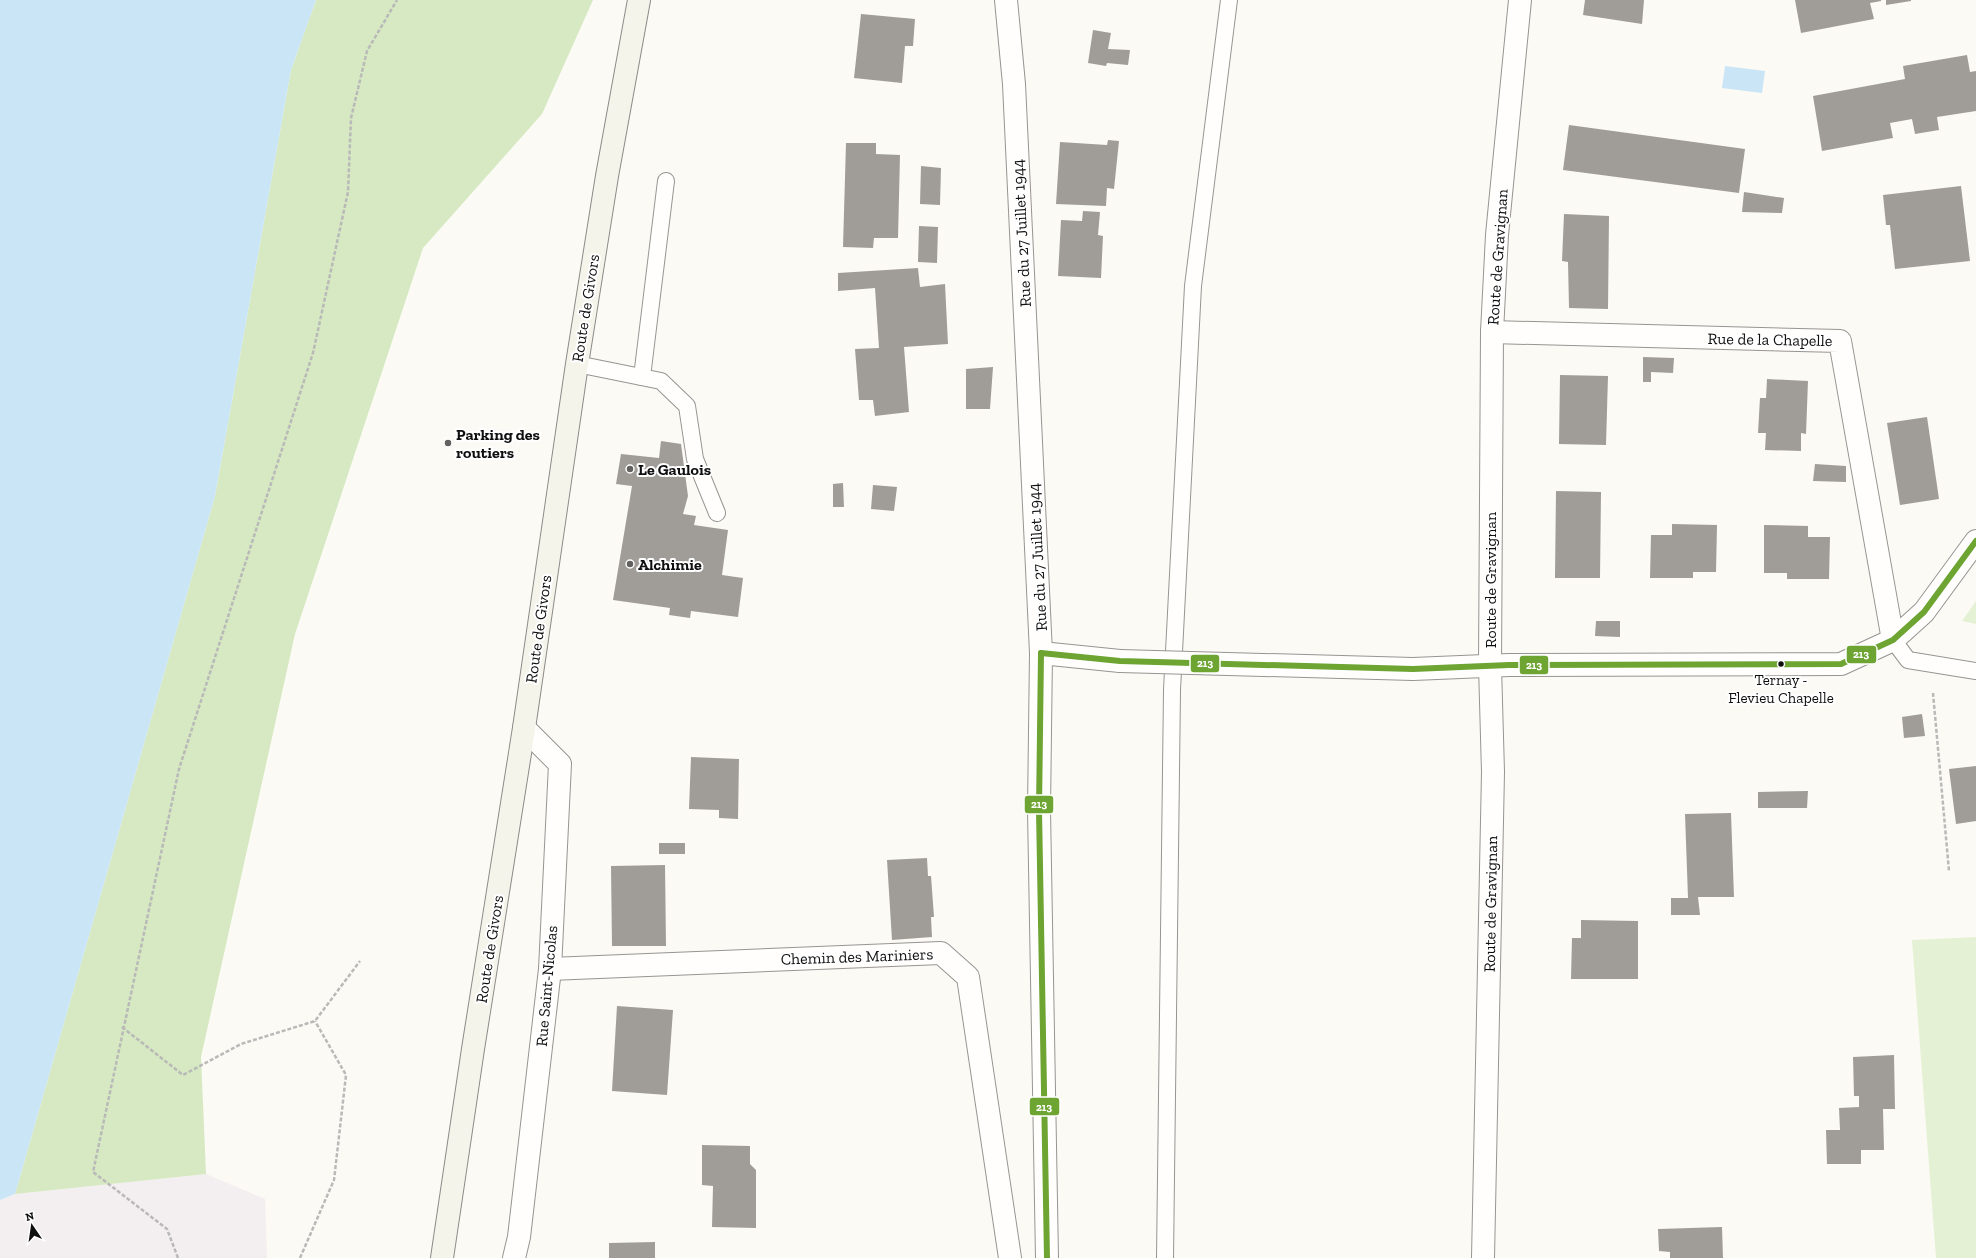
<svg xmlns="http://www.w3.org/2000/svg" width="1976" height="1258" font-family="'Zilla Slab',serif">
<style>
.industrial{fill:#f3eef0}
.green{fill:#e5f1d4}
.forest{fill:#d6e9c2}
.water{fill:#cae6f6}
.building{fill:#a09d99}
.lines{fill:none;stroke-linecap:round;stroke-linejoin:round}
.service-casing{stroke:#969592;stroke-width:18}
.minor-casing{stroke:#969592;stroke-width:24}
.tertiary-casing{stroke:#969592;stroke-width:24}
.secondary-casing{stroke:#8c8b89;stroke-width:24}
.path{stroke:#b9b9b8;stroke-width:2.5;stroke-dasharray:4 2;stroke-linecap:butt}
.service{stroke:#fffefd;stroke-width:16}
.minor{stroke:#fffefd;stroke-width:22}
.tertiary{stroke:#fffefd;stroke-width:22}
.secondary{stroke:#f5f4eb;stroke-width:22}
.minor-bridge-casing{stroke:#969592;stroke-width:24;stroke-linecap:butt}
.minor-bridge{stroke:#fffefd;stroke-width:22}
.bus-1-casing{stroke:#fff;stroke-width:9}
.bus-1{stroke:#6da432;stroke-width:6}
.poi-dot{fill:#62615f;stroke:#fff;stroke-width:1.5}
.bus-dot{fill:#0f0f0f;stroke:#fff;stroke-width:1.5}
.labels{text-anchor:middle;stroke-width:4;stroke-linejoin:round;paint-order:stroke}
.bus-label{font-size:15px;fill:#0f0f0f;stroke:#fff}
.street-label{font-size:16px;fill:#0f0f0f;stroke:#fff}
.poi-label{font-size:16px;font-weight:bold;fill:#0f0f0f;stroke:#fff;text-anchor:start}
.line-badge{stroke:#fff;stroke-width:1.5}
.badge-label{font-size:11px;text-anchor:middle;font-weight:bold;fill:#fff}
</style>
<rect width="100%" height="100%" fill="#fcfaf4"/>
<!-- industrial -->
<polygon class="industrial" points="206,1174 265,1199 267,1258 0,1258 0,1200 15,1194"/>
<!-- green -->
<g class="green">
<polygon points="1976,601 1976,624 1962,621"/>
<polygon points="1976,937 1976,1258 1936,1258 1912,940"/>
</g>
<!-- forest -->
<polygon class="forest" points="316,0 593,0 542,114 423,248 295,634 201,1057 206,1174 15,1194 215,496 291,70"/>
<!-- water -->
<g class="water">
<polygon points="0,0 316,0 291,70 215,496 15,1194 0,1200"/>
<polygon points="1725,66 1765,71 1762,93 1722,88"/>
</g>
<!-- building -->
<g class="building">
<polygon points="1585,0 1644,0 1642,24 1583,15"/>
<polygon points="1795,0 1881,0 1881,1 1870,3 1874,19 1801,33"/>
<polygon points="1886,0 1911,0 1911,1 1886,5"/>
<polygon points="861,14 915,19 913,46 905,46 902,83 854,78"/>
<polygon points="1093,30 1111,33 1108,49 1130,50 1128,65 1107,63 1106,66 1088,63"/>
<polygon points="1967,55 1970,72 1976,71 1976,111 1937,117 1939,130 1915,134 1912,119 1890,123 1893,138 1822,151 1813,96 1905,79 1903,66"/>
<polygon points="1569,125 1745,149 1739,193 1563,170"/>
<polygon points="1108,140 1119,141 1114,189 1107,188 1106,206 1056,204 1060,142 1107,145"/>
<polygon points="846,143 876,143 876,154 900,155 898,238 874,238 873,248 843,247"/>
<polygon points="921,166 941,168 940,205 920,204"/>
<polygon points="1961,186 1970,261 1895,269 1890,225 1886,225 1883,195"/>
<polygon points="1744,192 1784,198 1782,213 1742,212"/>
<polygon points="1083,211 1100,212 1098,235 1103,236 1101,278 1058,276 1061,220 1082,221"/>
<polygon points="1564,214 1609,216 1608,309 1569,308 1568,262 1562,261"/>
<polygon points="919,226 938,227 937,263 918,262"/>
<polygon points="918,268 920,287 945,284 948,344 904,347 909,412 875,416 873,400 859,400 855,349 879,348 875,288 838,291 838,273"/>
<polygon points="1643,357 1674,358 1673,373 1651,372 1651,382 1643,382"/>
<polygon points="993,367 990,409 966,409 966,369"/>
<polygon points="1560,375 1608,376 1606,445 1559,444"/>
<polygon points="1767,379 1808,381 1806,434 1801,433 1801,451 1765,450 1766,433 1758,433 1760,398 1766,398"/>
<polygon points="1927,417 1939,499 1900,505 1887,423"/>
<polygon points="661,441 681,444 688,496 683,514 696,516 694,525 728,530 722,575 743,578 738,617 691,611 690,618 669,615 670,608 613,600 632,486 616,484 621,454 659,458"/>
<polygon points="1815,464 1846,466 1846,482 1813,481"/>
<polygon points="843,483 844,507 833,507 833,484"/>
<polygon points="873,485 897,487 894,511 871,509"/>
<polygon points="1556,491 1601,492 1600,578 1555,578"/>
<polygon points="1672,524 1717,525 1716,572 1693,572 1693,578 1650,578 1651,535 1672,535"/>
<polygon points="1764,525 1808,526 1808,537 1830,537 1829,579 1787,579 1787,573 1764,573"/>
<polygon points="1596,621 1620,621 1620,637 1595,636"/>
<polygon points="1922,714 1925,736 1904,738 1902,717"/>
<polygon points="691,757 739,759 738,819 719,818 719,810 689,809"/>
<polygon points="1976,766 1976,821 1956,824 1949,769"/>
<polygon points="1808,791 1807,808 1758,808 1758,792"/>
<polygon points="1731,813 1734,897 1698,897 1700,915 1671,915 1671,898 1688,898 1685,814"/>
<rect x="659" y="843" width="26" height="11"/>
<polygon points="927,858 928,876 931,876 934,917 931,917 932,937 892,940 887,860"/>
<polygon points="665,865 666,946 612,946 611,866"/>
<polygon points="1581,920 1638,921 1638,979 1571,979 1572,938 1581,938"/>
<polygon points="617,1006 673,1010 667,1095 612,1091"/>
<polygon points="1894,1055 1895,1109 1883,1109 1884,1150 1861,1150 1861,1164 1827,1164 1826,1130 1840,1130 1839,1108 1859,1107 1859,1096 1854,1096 1853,1057"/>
<polygon points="702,1145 750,1146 750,1164 756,1170 756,1228 712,1227 713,1186 702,1185"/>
<polygon points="1722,1227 1723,1258 1670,1258 1670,1252 1659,1251 1658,1229"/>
<polygon points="655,1242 655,1258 609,1258 609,1243"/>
</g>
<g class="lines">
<!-- service casing -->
<g class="service-casing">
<g id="service">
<polyline points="577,364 661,381 687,406 695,459 717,513"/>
<polyline points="642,377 666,181"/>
<polyline points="1893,640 1908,660 1976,671"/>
<polyline points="1165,1258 1172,690 1193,286 1229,0"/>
</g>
</g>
<!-- minor casing -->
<g class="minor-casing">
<g id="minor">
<polyline points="1006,0 1014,84 1041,653 1039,810 1047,1258"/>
<polyline points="1492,332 1840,341 1893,640"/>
<polyline points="1041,653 1120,661"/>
<polyline points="1413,669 1509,665 1841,664 1893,640 1924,612 1976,541"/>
<polyline points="550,969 941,953 968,977 1010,1258"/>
<polyline points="514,1258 519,1237 550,969 560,764 524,728"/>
</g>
</g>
<!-- tertiary casing -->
<g class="tertiary-casing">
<polyline id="tertiary" points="1483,1258 1493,772 1490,666 1492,332 1497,235 1520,0"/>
</g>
<!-- secondary casing -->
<g class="secondary-casing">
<polyline id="secondary" points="442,1258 473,1049 524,728 577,364 607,176 639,0"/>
</g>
<!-- path -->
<g class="path">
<polyline points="1933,693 1949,871"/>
<polyline points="122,1027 183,1075 241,1044 315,1021 360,961"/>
<polyline points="178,1258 167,1229 93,1172 179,769 313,353 348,192 351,118 367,51 397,0"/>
<polyline points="300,1258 334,1180 346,1075 315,1021"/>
</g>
<!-- service -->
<use href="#service" class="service"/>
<!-- minor -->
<use href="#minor" class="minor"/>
<!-- tertiary -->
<use href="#tertiary" class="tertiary"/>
<!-- secondary -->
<use href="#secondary" class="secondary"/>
<!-- minor-bridge casing -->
<g class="minor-bridge-casing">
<polyline id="minor-bridge" points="1120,661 1413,669"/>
</g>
<!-- minor-bridge -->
<use href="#minor-bridge" class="minor-bridge"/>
<!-- bus-1 casing -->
<g class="bus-1-casing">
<g id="bus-1">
<polyline points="1041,653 1120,661 1413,669 1509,665 1841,664 1893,640 1924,612 1976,541"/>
<polyline points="1041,653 1039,810 1047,1258"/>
</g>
</g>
<!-- bus-1 -->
<use href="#bus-1" class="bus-1"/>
</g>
<!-- markers -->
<g class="poi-dot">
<circle cx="448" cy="443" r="4"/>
<circle cx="630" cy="469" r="4"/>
<circle cx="630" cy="564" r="4"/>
</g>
<circle class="bus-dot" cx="1781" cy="664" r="3.5"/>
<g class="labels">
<!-- bus labels -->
<g class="bus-label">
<text x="1781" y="685">Ternay -<tspan x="1781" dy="18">Flevieu Chapelle</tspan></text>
</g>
<!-- street labels -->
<g class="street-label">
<text transform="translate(1021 233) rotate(-93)" y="6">Rue du 27 Juillet 1944</text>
<text transform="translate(1497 257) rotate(-86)" y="6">Route de Gravignan</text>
<text transform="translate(585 308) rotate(-81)" y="6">Route de Givors</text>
<text transform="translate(1770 339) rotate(1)" y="6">Rue de la Chapelle</text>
<text transform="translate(1037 557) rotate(-93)" y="6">Rue du 27 Juillet 1944</text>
<text transform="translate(1490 580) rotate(-90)" y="6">Route de Gravignan</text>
<text transform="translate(538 629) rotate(-82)" y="6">Route de Givors</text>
<text transform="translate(1490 904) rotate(-89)" y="6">Route de Gravignan</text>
<text transform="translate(489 949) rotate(-81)" y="6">Route de Givors</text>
<text transform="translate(857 956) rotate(-2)" y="6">Chemin des Mariniers</text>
<text transform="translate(546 986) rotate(-85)" y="6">Rue Saint-Nicolas</text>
</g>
<!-- poi labels -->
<g class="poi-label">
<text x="456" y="440">Parking des<tspan x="456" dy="18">routiers</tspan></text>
<text x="638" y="475">Le Gaulois</text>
<text x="638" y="570">Alchimie</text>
</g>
</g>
<g class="line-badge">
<rect x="1846" y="645" width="31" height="19" rx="4" fill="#6da432"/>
<rect x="1190" y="654" width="30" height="19" rx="4" fill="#6da432"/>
<rect x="1519" y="655" width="30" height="20" rx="4" fill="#6da432"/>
<rect x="1024" y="795" width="30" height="19" rx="4" fill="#6da432"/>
<rect x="1029" y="1097" width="31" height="19" rx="4" fill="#6da432"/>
</g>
<g class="badge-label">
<text x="1861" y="658">213</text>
<text x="1205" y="667">213</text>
<text x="1534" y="669">213</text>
<text x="1039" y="808">213</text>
<text x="1044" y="1111">213</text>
</g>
<!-- north arrow -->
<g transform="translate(32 1226) rotate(347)" stroke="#ffffff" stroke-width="3" paint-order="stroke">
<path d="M0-3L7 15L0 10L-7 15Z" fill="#0f0f0f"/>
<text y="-6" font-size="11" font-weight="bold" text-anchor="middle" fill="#0f0f0f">N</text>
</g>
</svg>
